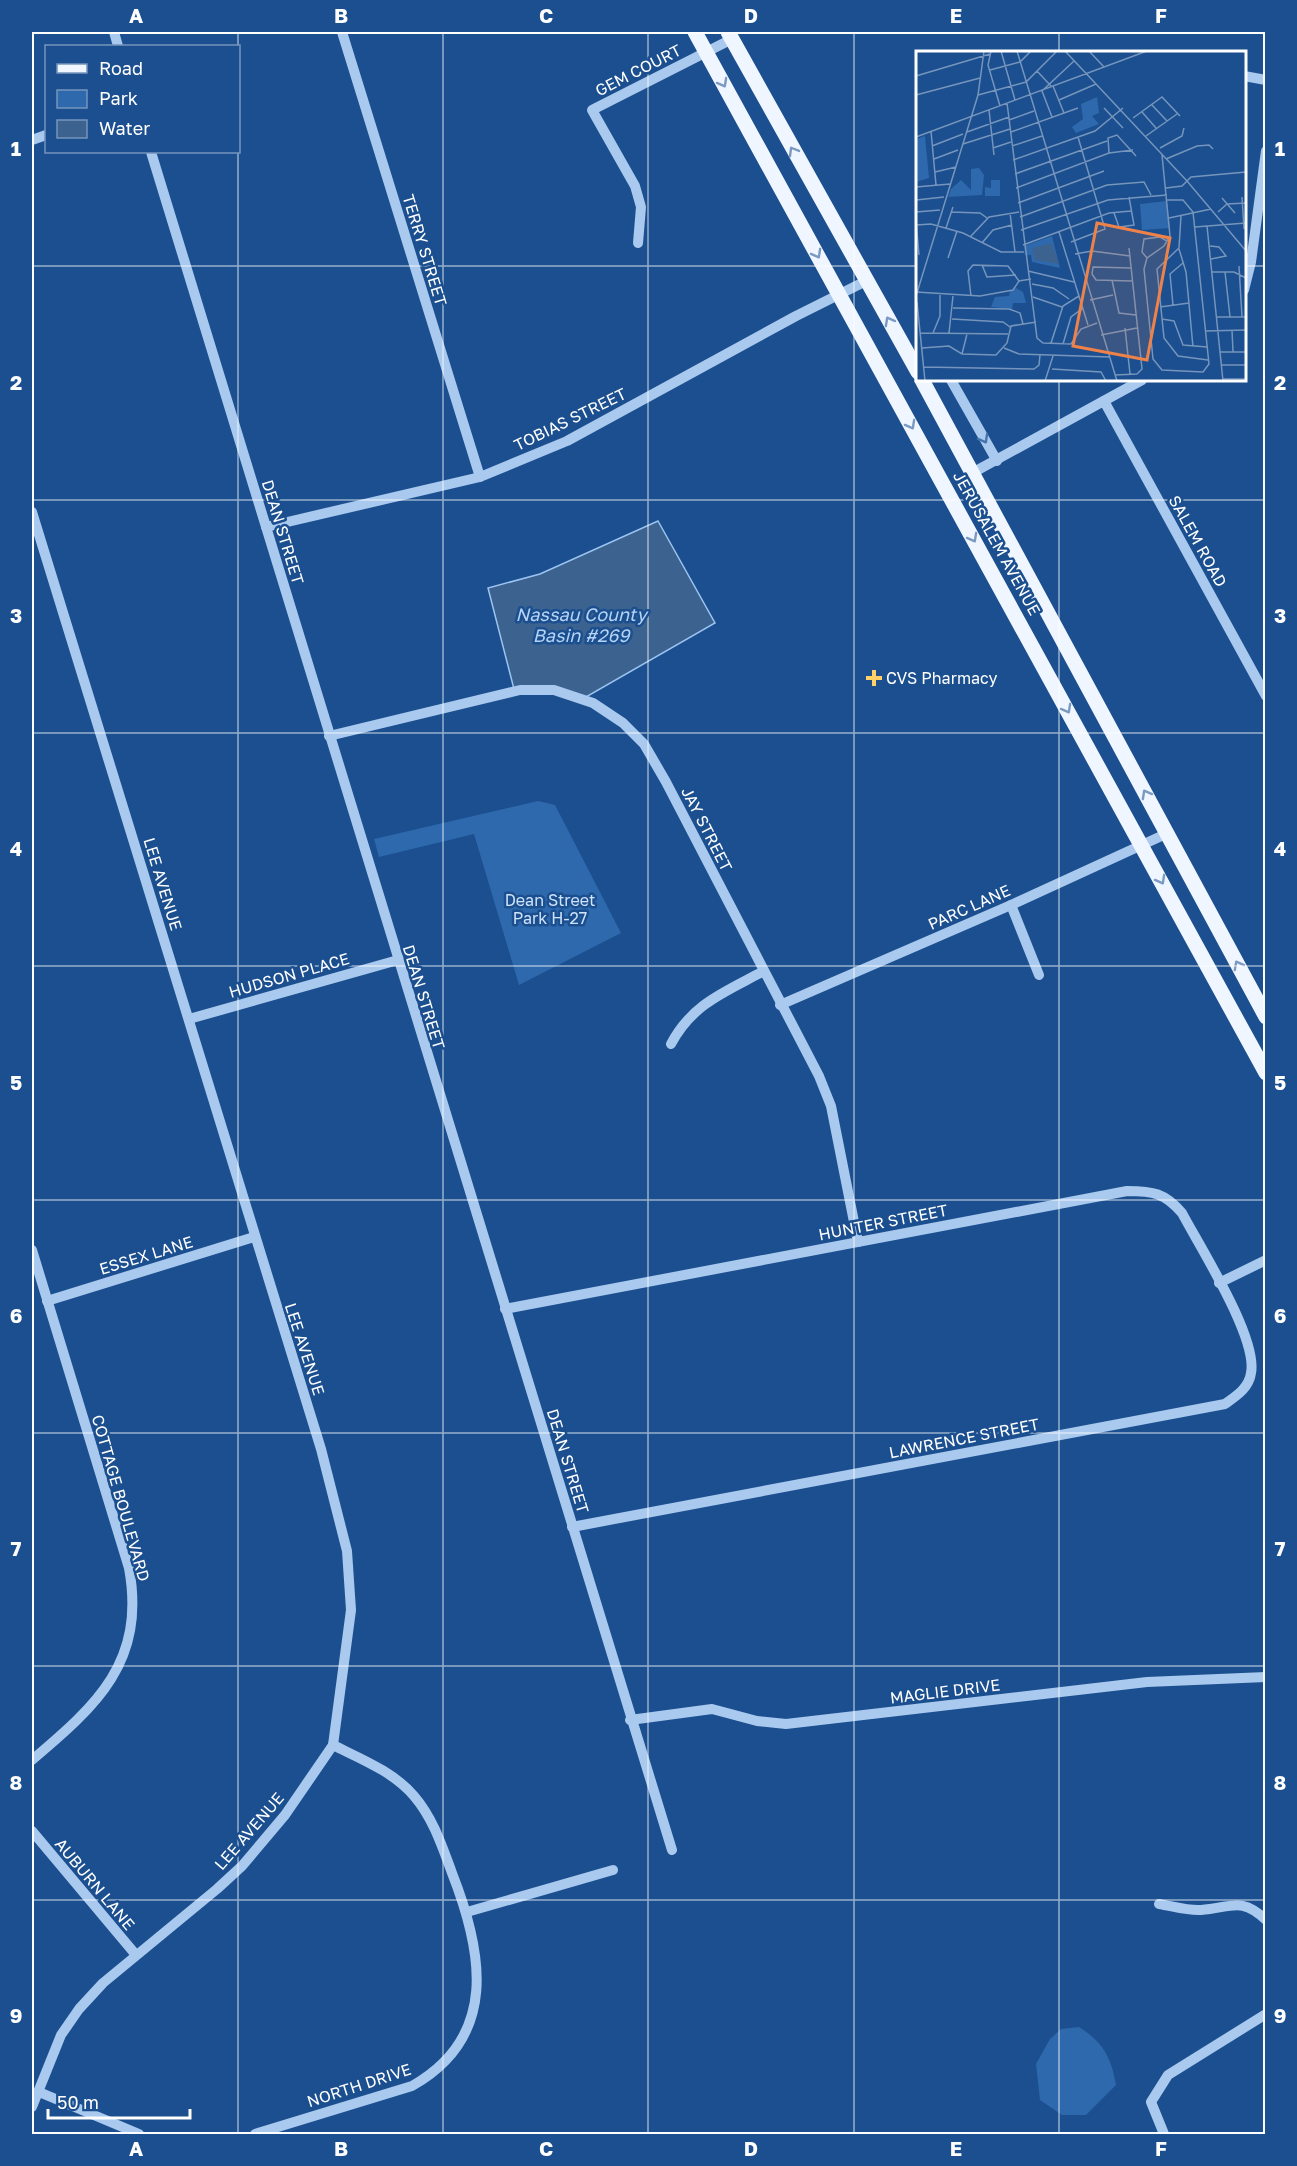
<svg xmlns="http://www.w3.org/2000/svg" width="1297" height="2166" font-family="'Golos Text',sans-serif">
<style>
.green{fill:#2e69ad}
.water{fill:#3c6290;stroke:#9cc4f0;stroke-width:1.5}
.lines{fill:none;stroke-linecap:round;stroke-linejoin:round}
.minor{stroke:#a9c9ee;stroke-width:10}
.major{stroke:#f0f6ff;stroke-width:15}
.oneway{stroke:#7b9ac1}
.oneway2{stroke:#4674ac}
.grid{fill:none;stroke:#fff;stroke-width:1.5;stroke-opacity:0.55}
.poi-dot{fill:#ffd166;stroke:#1b4f8f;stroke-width:2}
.labels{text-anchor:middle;stroke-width:5;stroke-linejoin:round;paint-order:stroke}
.street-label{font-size:16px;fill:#fff;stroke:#1b4f8f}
.poi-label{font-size:16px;fill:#fff;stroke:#1b4f8f;text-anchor:start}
.park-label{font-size:16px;fill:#cfe3fa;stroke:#1b4f8f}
.water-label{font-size:18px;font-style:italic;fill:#b5d3f5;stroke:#1b4f8f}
.inset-road{fill:none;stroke:#7695bc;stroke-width:1.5}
.view{fill:#ee8249;fill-opacity:0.15;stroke:#ee8249;stroke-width:3}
.inset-edge{fill:none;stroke:#fff;stroke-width:3}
.neatline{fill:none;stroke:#fff;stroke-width:2}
.grid-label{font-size:20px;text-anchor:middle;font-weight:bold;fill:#fff}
</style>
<rect width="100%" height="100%" fill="#1b4f8f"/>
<!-- green -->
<g class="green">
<polygon points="538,801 555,805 621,933 519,985 474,834 379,857 374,839"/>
<path d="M1079,2027C1103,2042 1111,2057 1116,2085L1086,2115H1062L1040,2100L1036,2064L1050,2039L1061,2029Z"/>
</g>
<!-- water -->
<polygon class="water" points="658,521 715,623 586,697 514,689 488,588 540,574"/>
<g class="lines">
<!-- minor -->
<g class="minor">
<polyline points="114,32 118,46"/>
<polyline points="342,32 480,477"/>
<polyline points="1244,76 1266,80"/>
<polyline points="32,140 46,135"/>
<polyline points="151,152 672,1850"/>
<polyline points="638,243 641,207 635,186 592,110 732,39"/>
<polyline points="1244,290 1251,262 1266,151"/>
<polyline points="951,380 997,461"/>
<polyline points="1104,401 1266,696"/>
<polyline points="974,472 1142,380"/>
<polyline points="32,512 321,1449 347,1551 351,1610 333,1745 285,1815 242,1866 217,1889 103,1983 79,2009 61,2035 32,2107"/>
<polyline points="266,527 480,477 567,441 796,316 866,281"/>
<polyline points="329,736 520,690 554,690 593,703 623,723 644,744 666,782 819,1076 831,1106 858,1242"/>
<polyline points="1011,905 1039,975"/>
<polyline points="780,1005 1011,905 1168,833"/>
<polyline points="189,1019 398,960"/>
<path d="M671,1044C692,1004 725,992 762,972"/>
<path d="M32,1250L129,1568C146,1662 97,1705 32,1760"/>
<polyline points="1219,1283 1266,1260"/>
<polyline points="47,1301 254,1237"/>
<path d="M505,1309L1127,1191C1153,1191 1165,1193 1182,1213C1200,1247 1258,1338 1251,1373C1249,1388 1236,1396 1225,1404L572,1527"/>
<polyline points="630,1720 712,1709 757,1721 786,1724 1147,1682 1266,1677"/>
<polyline points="32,1831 136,1955"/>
<path d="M1159,1904C1172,1906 1188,1911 1201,1910C1231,1908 1241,1896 1266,1920"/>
<polyline points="467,1912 613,1870"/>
<polyline points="39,2092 139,2134"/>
<path d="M255,2134L412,2086C499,2037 483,1952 452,1873C442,1846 433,1818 414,1796C394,1772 361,1759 333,1745"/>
<polyline points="1164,2134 1151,2102 1168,2075 1266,2014"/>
</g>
<!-- major -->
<g class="major">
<polyline points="695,32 1266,1073"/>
<polyline points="728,32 918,372"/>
<polyline points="922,380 1266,1017"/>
</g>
</g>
<!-- one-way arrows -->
<defs><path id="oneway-chevron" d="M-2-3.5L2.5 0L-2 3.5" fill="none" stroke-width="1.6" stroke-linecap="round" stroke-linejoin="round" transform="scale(1.5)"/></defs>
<g class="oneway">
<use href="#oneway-chevron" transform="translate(723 83) rotate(61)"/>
<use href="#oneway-chevron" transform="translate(793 151) rotate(-120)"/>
<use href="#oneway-chevron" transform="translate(817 254) rotate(61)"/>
<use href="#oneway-chevron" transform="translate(889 321) rotate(-119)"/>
<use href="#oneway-chevron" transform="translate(911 425) rotate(61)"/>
<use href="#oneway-chevron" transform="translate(973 538) rotate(61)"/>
<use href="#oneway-chevron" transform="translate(1067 709) rotate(61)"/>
<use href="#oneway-chevron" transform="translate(1146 794) rotate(-119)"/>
<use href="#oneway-chevron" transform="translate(1161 880) rotate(61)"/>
<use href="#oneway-chevron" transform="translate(1238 965) rotate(-118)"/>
</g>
<use class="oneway2" href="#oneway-chevron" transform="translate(984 439) rotate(61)"/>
<!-- grid -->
<path class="grid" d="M238,32V46M443,32V2134M648,32V2134M854,32V2134M1059,32V52M238,152V2134M32,266H918M1244,266H1266M1059,380V2134M32,500H1266M32,733H1266M32,966H1266M32,1200H1266M32,1433H1266M32,1666H1266M32,1900H1266"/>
<!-- markers -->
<path class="poi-dot" d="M871 669h6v6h6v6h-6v6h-6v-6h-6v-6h6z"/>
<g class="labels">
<!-- street labels -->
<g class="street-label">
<text transform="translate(638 70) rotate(-27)" y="6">GEM COURT</text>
<text transform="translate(425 250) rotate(73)" y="6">TERRY STREET</text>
<text transform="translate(570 419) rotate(-26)" y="6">TOBIAS STREET</text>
<text transform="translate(283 532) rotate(73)" y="6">DEAN STREET</text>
<text transform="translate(1198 541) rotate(61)" y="6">SALEM ROAD</text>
<text transform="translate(997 543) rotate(61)" y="6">JERUSALEM AVENUE</text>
<text transform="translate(707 829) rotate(63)" y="6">JAY STREET</text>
<text transform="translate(163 884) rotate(73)" y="6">LEE AVENUE</text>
<text transform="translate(969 907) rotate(-24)" y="6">PARC LANE</text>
<text transform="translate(289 975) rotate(-16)" y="6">HUDSON PLACE</text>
<text transform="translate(424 997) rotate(73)" y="6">DEAN STREET</text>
<text transform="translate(883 1222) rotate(-11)" y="6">HUNTER STREET</text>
<text transform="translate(146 1255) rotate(-17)" y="6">ESSEX LANE</text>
<text transform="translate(305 1349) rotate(72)" y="6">LEE AVENUE</text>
<text transform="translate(964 1438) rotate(-11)" y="6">LAWRENCE STREET</text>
<text transform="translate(568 1461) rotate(73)" y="6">DEAN STREET</text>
<text transform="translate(121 1498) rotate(74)" y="6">COTTAGE BOULEVARD</text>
<text transform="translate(945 1691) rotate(-7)" y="6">MAGLIE DRIVE</text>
<text transform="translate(249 1831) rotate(-49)" y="6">LEE AVENUE</text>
<text transform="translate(95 1884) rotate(50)" y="6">AUBURN LANE</text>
<text transform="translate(359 2085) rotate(-18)" y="6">NORTH DRIVE</text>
</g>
<!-- poi labels -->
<g class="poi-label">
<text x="886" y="684">CVS Pharmacy</text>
</g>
<!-- park labels -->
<g class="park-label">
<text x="550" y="906">Dean Street<tspan x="550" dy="18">Park H-27</tspan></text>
</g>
<!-- water labels -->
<g class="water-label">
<text x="581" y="621">Nassau County<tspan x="581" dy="21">Basin #269</tspan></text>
</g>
</g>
<!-- overview -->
<g transform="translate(916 51)">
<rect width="330" height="330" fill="#1b4f8f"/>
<path d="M181,46L183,62L176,65L183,73L160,82L156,76L167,68L165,53ZM9,85L13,127L0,131V88ZM63,117L68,124L66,144L32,146L35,138L45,129L55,139V118ZM75,129H84V145H69V136L75,137ZM251,150L254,177L226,179L224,153ZM136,185L144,217L116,211L115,204H109L108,195ZM100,237L107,241L110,252H97L96,258L75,256L79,246L93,245L94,240Z" fill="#2e69ad"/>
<path d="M136,192L143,213L119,209L116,197Z" fill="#3c6290"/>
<path class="inset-road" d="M75,0L72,14L84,55M85,0L99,49M101,0L201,330M149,0L271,130L330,200M173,0L188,16M74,19L104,11L115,0M121,20L135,35M0,25L74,3M137,35L148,62M0,44L64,27M62,44L110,31L141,0M143,49L180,33M91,52L121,287L127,292L155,293L165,278L181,272M236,54L251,70M188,57L207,77M73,59L78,104M226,61L240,77M136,66L126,40L158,10M217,67L246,46L264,65M93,69L118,60M15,80L20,134M51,81L93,66M95,81L162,57M230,85L261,63M0,86L231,0M47,93L94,78M16,95L47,83M96,95L126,85M77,97L95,91M244,97L266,85L268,77M193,102L192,87L201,84L220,105M246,104L254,185L248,195L231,207L228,218L237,308L246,319L287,321L293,313L277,161L267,149H251M18,108L42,99M250,108L281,95L293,94L297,98M97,109L179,80L207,57M19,121L40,116M99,123L191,90M0,136L34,133M100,137L193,102L217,99M250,137L266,135L275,126L330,121M326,146L328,178M306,147L319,162M0,149L28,146M102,152L188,120M0,161L24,159M35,161L64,162L71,167M302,161L311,153L330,152M94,162L99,201M198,162L203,176L218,174L213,146M265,165L263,197L241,218L248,287L262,305L292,309M104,166L191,134L228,131L235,144M253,167L295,158M0,170L3,204M0,174L15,173L47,182L85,201H108M291,175L307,330M279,176L330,172M30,177L37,156M105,179L192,149L251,144M143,181L172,274M55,185L73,166L103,161M155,191L189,178L162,86M66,192L77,179L96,174M107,194L193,162L215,160M294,195L303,196L310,205L295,208M213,197L226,318L221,323M263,198L270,221L277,296M159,203L176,200L214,205M32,207L41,180M231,207L226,201L228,188L244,186L251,190M66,214L71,226L100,224M323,215L326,266M112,220L158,231M296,221H318L330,227M309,221L314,266M176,223L177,216L215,217M176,223L180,229L216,230M196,229L203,262L220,264M116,233L137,237L153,248M0,241L64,245L97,239L103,230L115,228M0,245L62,44L68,0M55,245L52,220L57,214L92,215L103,230M117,246L146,256M174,249L197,244M1,251L9,330M257,254L254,223L267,212M244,256L273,252M37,257L93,258L104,262L107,273M301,266H330M36,268L87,271L94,276M246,268L258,270L267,294L291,296M209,277L214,323M316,279L317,301M290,280L330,279M4,282L92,283M17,282L24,265V244M33,282L37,245M185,284L221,277M135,292L147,255L163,245M147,293L155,266L167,257M6,297L33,295L46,303L80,304L91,292L95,275L120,271M88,297L103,303L194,306M304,301H330M46,303L51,283M306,314H330M8,316L118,318L123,314L124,304M136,318L185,321L190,330M199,324L221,323M307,328H330M129,330L137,305"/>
<path class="view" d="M181,172L254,187L231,309L157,295Z"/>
<rect width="330" height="330" class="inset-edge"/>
</g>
<!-- border -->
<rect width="1297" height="2166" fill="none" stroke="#1b4f8f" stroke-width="66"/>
<!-- legend -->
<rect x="45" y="45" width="195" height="108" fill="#1b4f8f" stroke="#7695bc" stroke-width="1.5"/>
<rect x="57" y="64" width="30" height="9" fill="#f0f6ff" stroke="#7695bc" stroke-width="1.5"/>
<text x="99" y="75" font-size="18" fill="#ffffff">Road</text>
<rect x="57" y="90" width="30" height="18" fill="#2e69ad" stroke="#7695bc" stroke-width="1.5"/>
<text x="99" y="105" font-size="18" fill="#ffffff">Park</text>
<rect x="57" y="120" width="30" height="18" fill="#3c6290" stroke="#7695bc" stroke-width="1.5"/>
<text x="99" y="135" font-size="18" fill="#ffffff">Water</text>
<!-- scale -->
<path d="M48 2109v9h142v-9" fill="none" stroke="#ffffff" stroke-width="3"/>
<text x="57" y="2109" font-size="18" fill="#ffffff" stroke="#1b4f8f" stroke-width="4.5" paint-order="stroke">50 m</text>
<rect x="33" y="33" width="1231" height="2100" class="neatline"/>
<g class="grid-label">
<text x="136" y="23">A</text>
<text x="341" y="23">B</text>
<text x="546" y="23">C</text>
<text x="751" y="23">D</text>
<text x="956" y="23">E</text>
<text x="1161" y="23">F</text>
<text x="16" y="156">1</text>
<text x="1280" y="156">1</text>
<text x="16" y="390">2</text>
<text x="1280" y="390">2</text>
<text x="16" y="623">3</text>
<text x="1280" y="623">3</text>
<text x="16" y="856">4</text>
<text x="1280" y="856">4</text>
<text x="16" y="1090">5</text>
<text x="1280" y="1090">5</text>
<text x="16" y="1323">6</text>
<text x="1280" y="1323">6</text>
<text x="16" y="1556">7</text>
<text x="1280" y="1556">7</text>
<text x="16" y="1790">8</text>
<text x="1280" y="1790">8</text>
<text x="16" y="2023">9</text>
<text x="1280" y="2023">9</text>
<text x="136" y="2156">A</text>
<text x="341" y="2156">B</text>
<text x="546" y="2156">C</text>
<text x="751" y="2156">D</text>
<text x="956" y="2156">E</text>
<text x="1161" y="2156">F</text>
</g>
</svg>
